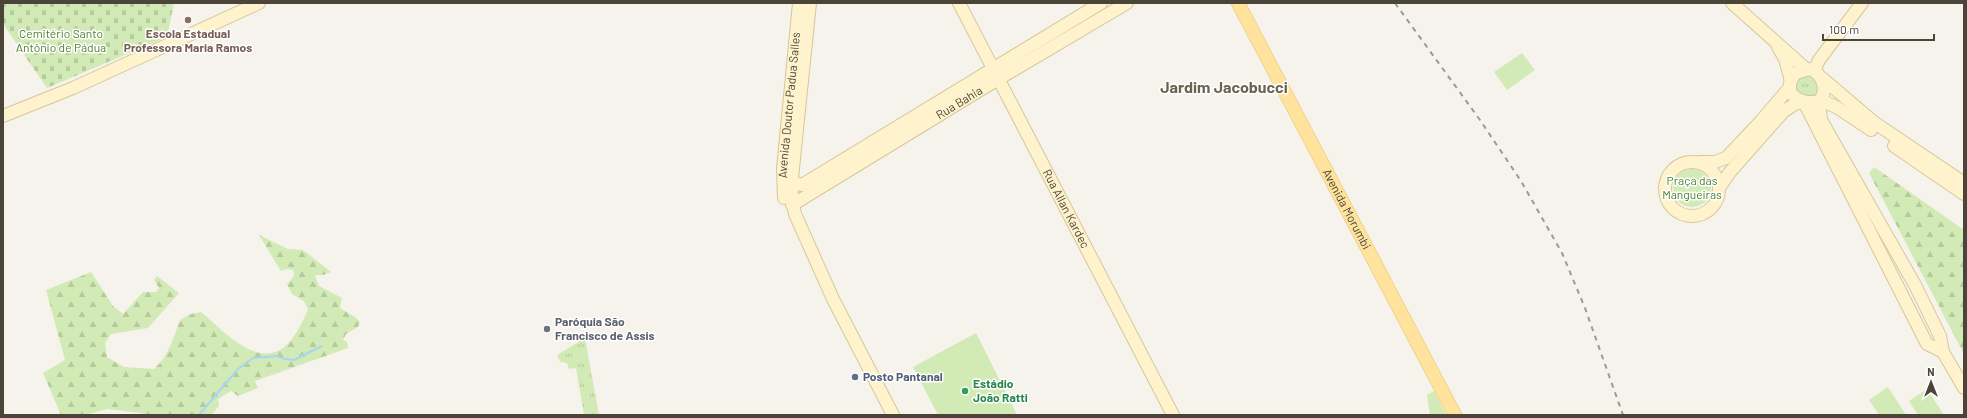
<svg xmlns="http://www.w3.org/2000/svg" width="1967" height="418" font-family="Barlow,sans-serif">
<style>
.grass{fill:url(#grass-tufts)}
.forest{fill:url(#forest-firs)}
.cemetery{fill:url(#cemetery-stones)}
.park{fill:#d2eab5}
.lines{fill:none;stroke-linecap:round;stroke-linejoin:round}
.stream{stroke:#a9d4f2;stroke-width:2}
.secondary-casing{stroke:#d6c79b;stroke-width:14}
.primary-casing{stroke:#e6c16a;stroke-width:14}
.secondary{stroke:#fff3cd;stroke-width:12}
.primary{stroke:#ffe39c;stroke-width:13}
.rail{stroke:#9a9a9a;stroke-width:2;stroke-dasharray:5 5;stroke-linecap:butt}
.education-dot{fill:#8d6e63;stroke:#fff;stroke-width:1.5}
.worship-dot{fill:#6b7280;stroke:#fff;stroke-width:1.5}
.service-dot{fill:#5c6f8a;stroke:#fff;stroke-width:1.5}
.leisure-dot{fill:#2e9e5b;stroke:#fff;stroke-width:1.5}
.labels{text-anchor:middle;stroke-width:3;stroke-linejoin:round;paint-order:stroke}
.park-label{font-size:12px;fill:#4a7f2a;stroke:#fff}
.education-label{font-size:12px;font-weight:bold;fill:#785e54;stroke:#fff}
.street-label{font-size:12px;fill:#4b4439;stroke:#fff}
.worship-label{font-size:12px;font-weight:bold;fill:#5b616d;stroke:#fff;text-anchor:start}
.service-label{font-size:12px;font-weight:bold;fill:#4e5e75;stroke:#fff;text-anchor:start}
.leisure-label{font-size:12px;font-weight:bold;fill:#27864d;stroke:#fff;text-anchor:start}
.district-label{font-size:16px;font-weight:bold;fill:#6e6250;stroke:#fff}
</style>
<defs>
<pattern id="grass-tufts" width="24" height="20" patternUnits="userSpaceOnUse"><rect width="24" height="20" fill="#d2eab5"/><path d="M3 7l-1-3M5 7V3M7 7l1-3M15 17l-1-3M17 17v-4M19 17l1-3" fill="none" stroke="#b6ca9c"/></pattern>
<pattern id="forest-firs" width="22" height="20" patternUnits="userSpaceOnUse"><rect width="22" height="20" fill="#d2eab5"/><path d="M5 1l3.5 6h-7zM16 11l3.5 6h-7z" fill="#b6ca9c"/></pattern>
<pattern id="cemetery-stones" width="16" height="16" patternUnits="userSpaceOnUse"><rect width="16" height="16" fill="#d2eab5"/><path d="M2 7V4a2 2 0 0 1 4 0v3zM10 15v-3a2 2 0 0 1 4 0v3z" fill="#b6ca9c"/></pattern>
</defs>
<rect width="100%" height="100%" fill="#f6f3ec"/>
<!-- grass -->
<g class="grass">
<circle cx="1807" cy="86" r="12"/>
<polygon points="585,338 599,415 584,415 576,368 569,369 567,363 560,362 557,355"/>
</g>
<!-- forest -->
<g class="forest">
<polygon points="1874,167 1964,230 1964,354 1869,173"/>
<path d="M259,235L288,249L303,250L331,272L323,275H315L319,286L342,298L340,308L355,317L360,322L358,327L346,334L343,340L347,342L348,348L255,381L258,388L238,396L231,391L218,399L219,406L211,415H144L141,413L107,409L86,415H61L43,373L65,360L46,290L91,272L113,306L123,314L143,292H156L159,288L154,280L157,276L179,293L148,328L111,334L105,343L107,357L124,367L154,369C169,356 173,338 180,320L191,314L201,312C224,331 263,376 291,340C298,332 303,320 308,310L304,301L292,294L287,284L294,276L293,270L287,269L281,271Z"/>
</g>
<!-- cemetery -->
<polygon class="cemetery" points="4,3 174,3 167,37 47,88 3,24"/>
<!-- park -->
<g class="park">
<polygon points="1522,53 1535,70 1507,90 1494,72"/>
<circle cx="1692" cy="188" r="19"/>
<polygon points="976,333 1017,415 938,415 913,367"/>
<polygon points="1888,387 1906,415 1879,415 1869,400"/>
<polygon points="1927,389 1944,415 1918,415 1909,401"/>
<polygon points="1434,391 1446,415 1430,415 1427,395"/>
</g>
<g class="lines">
<!-- stream -->
<polyline class="stream" points="199,415 238,369 253,358 277,356 285,359 294,360 322,346"/>
<!-- secondary casing -->
<g class="secondary-casing">
<g id="secondary">
<polyline points="810,3 792,178 792,199 795,214 833,299 893,415"/>
<path id="s1" d="M959,3L1173,415"/>
<polyline points="1732,3 1806,69"/>
<polyline points="1778,47 1785,59 1791,81"/>
<path d="M1810,69C1822,73 1829,91 1819,101C1799,106 1779,92 1796,73Z"/>
<polyline points="1814,71 1819,60 1862,3"/>
<polyline points="1822,78 1875,123 1964,183"/>
<polyline points="1821,100 1838,108 1871,130"/>
<polyline points="1819,101 1821,120 1915,285 1940,336 1943,352 1964,388"/>
<polyline points="1804,102 1927,344 1943,352"/>
<polyline points="3,116 73,88 259,3"/>
<polyline points="1894,146 1964,194"/>
<circle cx="1692" cy="189" r="27"/>
<polyline points="1700,162 1715,162 1726,158 1761,121 1790,87"/>
<polyline points="792,182 802,185 1101,3"/>
<polyline points="1719,188 1730,172 1784,111 1795,104 1803,102"/>
<path id="s2" d="M784,198L783,169L799,3"/>
<path id="s3" d="M792,205L1000,78L1127,3"/>
</g>
</g>
<!-- primary casing -->
<g class="primary-casing">
<g id="primary">
<path id="s4" d="M1238,3L1455,415"/>
</g>
</g>
<!-- secondary -->
<use href="#secondary" class="secondary"/>
<!-- primary -->
<use href="#primary" class="primary"/>
<!-- rail -->
<polyline class="rail" points="1395,3 1480,120 1521,181 1562,253 1585,308 1623,415"/>
</g>
<!-- markers -->
<circle class="education-dot" cx="188" cy="20" r="4"/>
<circle class="worship-dot" cx="547" cy="329" r="4"/>
<circle class="service-dot" cx="855" cy="377" r="4"/>
<circle class="leisure-dot" cx="965" cy="391" r="4"/>
<g class="labels">
<!-- park labels -->
<g class="park-label">
<text x="61" y="38">Cemitério Santo<tspan x="61" dy="14">Antônio de Pádua</tspan></text>
<text x="1692" y="185">Praça das<tspan x="1692" dy="14">Mangueiras</tspan></text>
</g>
<!-- education labels -->
<g class="education-label">
<text x="188" y="38">Escola Estadual<tspan x="188" dy="14">Professora Maria Ramos</tspan></text>
</g>
<!-- street labels -->
<g class="street-label">
<text dy="4" stroke="none"><textPath href="#s3" startOffset="196">Rua Bahia</textPath></text>
<text dy="4" stroke="none"><textPath href="#s2" startOffset="93">Avenida Doutor Padua Salles</textPath></text>
<text dy="4" stroke="none"><textPath href="#s1" startOffset="232">Rua Allan Kardec</textPath></text>
<text dy="4" stroke="none"><textPath href="#s4" startOffset="233">Avenida Morumbi</textPath></text>
</g>
<!-- worship labels -->
<g class="worship-label">
<text x="555" y="326">Paróquia São<tspan x="555" dy="14">Francisco de Assis</tspan></text>
</g>
<!-- service labels -->
<g class="service-label">
<text x="863" y="381">Posto Pantanal</text>
</g>
<!-- leisure labels -->
<g class="leisure-label">
<text x="973" y="388">Estádio<tspan x="973" dy="14">João Ratti</tspan></text>
</g>
<!-- district labels -->
<g class="district-label">
<text x="1224" y="93">Jardim Jacobucci</text>
</g>
</g>
<!-- border -->
<rect width="1967" height="418" fill="none" stroke="#4b4439" stroke-width="8"/>
<!-- north arrow -->
<g transform="translate(1931 382)" stroke="#ffffff" stroke-width="3" paint-order="stroke">
<path d="M0-3L7 15L0 10L-7 15Z" fill="#4b4439"/>
<text y="-6" font-size="11" font-weight="bold" text-anchor="middle" fill="#4b4439">N</text>
</g>
<!-- scale -->
<path d="M1823 34v6h111v-6" fill="none" stroke="#4b4439" stroke-width="2"/>
<text x="1829" y="34" font-size="12" fill="#4b4439" stroke="#ffffff" stroke-width="3" paint-order="stroke">100 m</text>
</svg>
